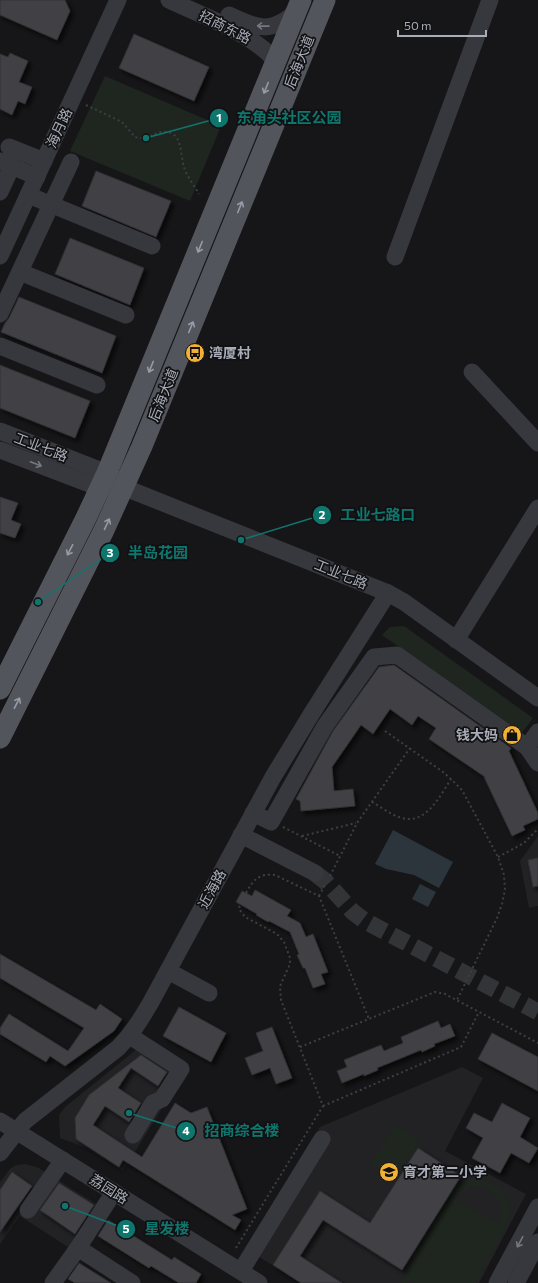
<svg xmlns="http://www.w3.org/2000/svg" width="538" height="1283" font-family="Commissioner,'Noto Sans SC',sans-serif">
<style>
.built{fill:#222225}
.green{fill:#1e261f;fill-rule:evenodd}
.water{fill:#2c353c}
.building{fill:#404145;stroke:#303034;filter:url(#shadow)}
.lines{fill:none;stroke-linecap:round;stroke-linejoin:round}
.minor-tunnel{stroke:#333438;stroke-width:17;stroke-dasharray:17 8;stroke-linecap:butt}
.path{stroke:#3d3f44;stroke-width:2;stroke-dasharray:2 3;stroke-linecap:butt}
.minor{stroke:#37383d;stroke-width:17}
.major{stroke:#53555c;stroke-width:21}
.oneway{stroke:#757881}
.oneway2{stroke:#979ba6}
.labels{text-anchor:middle;stroke-width:3.5;stroke-linejoin:round;paint-order:stroke}
.street-label{font-size:14px;fill:#a8adb8;stroke:#111113}
.poi-label{font-size:14px;font-weight:bold;fill:#a8adb8;stroke:#111113;text-anchor:start}
.leader{fill:none;stroke:#0f766e;stroke-width:1.5}
.callout-dot{fill:#0f766e;stroke:#111113;stroke-width:1.5}
.mark-label{font-size:12px;text-anchor:middle;font-weight:bold;fill:#fff}
.callout-label{font-size:15px;text-anchor:middle;font-weight:bold;fill:#0f766e;stroke:#111113;stroke-width:3.5;stroke-linejoin:round;paint-order:stroke}
</style>
<defs>
<filter id="shadow"><feDropShadow dx="3.5" dy="3.5" stdDeviation="2" flood-color="#0009"/></filter>
</defs>
<rect width="100%" height="100%" fill="#161618"/>
<!-- built -->
<g class="built">
<polygon points="538,836 538,906 529,908 520,861"/>
<polygon points="143,1040 189,1065 123,1171 87,1148 60,1138 59,1115 65,1107 137,1049"/>
<polygon points="462,1067 483,1078 445,1151 526,1194 479,1283 301,1283 245,1248 320,1127"/>
<polygon points="25,1164 37,1167 100,1206 71,1249 20,1216 0,1244 0,1182 10,1169 16,1165"/>
</g>
<!-- green -->
<g class="green">
<polygon points="105,76 221,126 190,201 70,151"/>
<polygon points="404,626 533,718 522,733 382,635 390,627"/>
<polygon points="396,1124 421,1141 395,1179 371,1163"/>
<path d="M476,1178C497,1180 515,1198 508,1220C506,1228 501,1235 497,1242C490,1256 483,1269 476,1283H414L410,1281L409,1283H401L449,1193C456,1184 464,1180 476,1178ZM476,1186C495,1188 506,1205 499,1223L454,1199L462,1190Z"/>
</g>
<!-- water -->
<g class="water">
<polygon points="393,830 453,862 439,888 414,875 386,869 375,864"/>
<polygon points="420,884 436,892 428,907 412,899"/>
</g>
<!-- building -->
<g class="building">
<polygon points="0,0 65,0 70,11 57,40 0,15"/>
<polygon points="134,34 209,67 194,101 119,68"/>
<polygon points="10,53 28,61 19,82 32,87 25,104 18,101 12,115 0,109 0,54 8,57"/>
<polygon points="96,171 171,201 156,237 82,206"/>
<polygon points="70,238 144,268 130,305 55,274"/>
<polygon points="19,297 116,336 102,373 1,332 5,323 9,318"/>
<polygon points="0,365 90,401 75,438 0,408"/>
<polygon points="0,497 18,503 11,520 21,524 15,538 0,533"/>
<polygon points="394,665 511,748 509,751 538,813 538,819 523,826 525,830 512,836 484,777 485,777 429,739 436,728 418,716 412,725 390,709 373,734 361,725 332,767 334,791 353,789 355,806 301,811 300,801 296,799 333,731 379,667"/>
<polygon points="538,858 538,886 533,887 528,860"/>
<polygon points="255,890 291,910 287,916 300,923 306,937 313,934 328,972 321,974 325,984 313,988 305,968 303,968 297,955 299,954 290,932 269,921 268,922 256,915 257,914 236,902 242,891 252,896"/>
<polygon points="0,954 96,1010 100,1004 122,1019 114,1031 65,1066 50,1056 46,1062 0,1034 0,1028 9,1014 68,1051 84,1028 0,978"/>
<polygon points="179,1007 226,1033 211,1062 163,1036"/>
<polygon points="438,1021 441,1028 450,1024 455,1036 434,1044 435,1046 422,1052 421,1050 377,1068 378,1070 364,1076 364,1074 342,1083 337,1071 347,1067 344,1060 381,1045 384,1051 403,1043 401,1037"/>
<polygon points="272,1027 292,1078 276,1084 270,1068 252,1075 245,1058 263,1051 256,1033"/>
<polygon points="492,1033 538,1057 538,1091 478,1059"/>
<polygon points="141,1055 167,1072 158,1086 131,1068 118,1088 141,1103 129,1122 105,1106 93,1125 142,1157 175,1103 191,1113 207,1107 247,1209 232,1215 241,1220 235,1230 123,1160 119,1167 76,1139 75,1118 89,1095"/>
<polygon points="502,1103 530,1118 520,1137 538,1148 529,1163 511,1153 500,1173 472,1158 483,1138 466,1128 474,1113 492,1122"/>
<polygon points="418,1148 461,1176 402,1270 323,1220 300,1256 342,1283 301,1283 273,1265 320,1191 370,1223"/>
<polygon points="12,1172 32,1186 0,1232 0,1190"/>
<polygon points="59,1183 94,1205 75,1234 40,1210"/>
<polygon points="108,1220 172,1260 174,1257 201,1274 196,1283 179,1283 151,1266 149,1268 98,1236"/>
<polygon points="79,1263 111,1283 75,1283 68,1279"/>
</g>
<g class="lines">
<!-- minor-tunnel -->
<polyline class="minor-tunnel" points="315,873 325,881 353,912 365,921 538,1012"/>
<!-- path -->
<g class="path">
<path d="M86,105L122,122L135,137C150,141 154,131 165,132C183,132 180,155 184,167C187,177 194,185 199,194"/>
<polyline points="385,731 443,772 451,779 462,790 498,857 504,875 505,890 502,904 497,918 457,1000"/>
<path d="M372,802C381,807 391,815 402,818C426,825 440,796 451,779"/>
<polyline points="283,827 340,856"/>
<polyline points="302,836 356,823"/>
<polyline points="498,857 524,843 538,829"/>
<polyline points="330,876 357,823 410,748"/>
<path d="M246,893C253,880 259,873 275,875L319,896L369,1019"/>
<polyline points="319,896 326,883"/>
<polyline points="300,1047 435,992 445,994 538,1043"/>
<polyline points="323,1106 461,1047 479,1012"/>
<polyline points="236,1248 323,1106 281,1000 280,986 290,964 290,958 284,942 277,934 245,917 239,909 240,904"/>
</g>
<!-- minor -->
<g class="minor">
<path d="M169,0C205,17 250,32 276,61"/>
<path d="M229,15C258,29 271,34 297,11"/>
<polyline points="9,147 44,161"/>
<polyline points="0,161 37,177"/>
<polyline points="0,192 12,166"/>
<polyline points="28,195 152,246"/>
<polyline points="0,256 118,0"/>
<polyline points="395,257 490,0"/>
<polyline points="20,272 126,315"/>
<polyline points="0,314 71,162"/>
<polyline points="0,346 97,385"/>
<polyline points="472,372 538,443"/>
<polyline points="0,431 107,473 123,487 388,593 404,602 538,698"/>
<polyline points="0,450 100,488 111,488"/>
<polyline points="456,640 538,508"/>
<polyline points="527,747 538,732"/>
<polyline points="253,813 271,822 325,726 374,657 397,655 527,747 538,763"/>
<polyline points="241,835 315,873"/>
<polyline points="168,971 209,993"/>
<polyline points="130,1036 181,1069 162,1099 153,1103 133,1135"/>
<polyline points="0,1121 259,1283"/>
<path d="M0,1153L17,1131L25,1121L118,1048C132,1034 141,1019 151,1002L273,777L312,713L388,593"/>
<polyline points="28,1210 63,1160"/>
<polyline points="78,1248 132,1283"/>
<polyline points="241,1271 322,1139"/>
<polyline points="53,1283 78,1248 114,1192"/>
<polyline points="497,1283 538,1207"/>
<polyline points="516,1283 538,1242"/>
</g>
<!-- major -->
<g class="major">
<polyline points="0,689 86,518 107,473 301,0"/>
<polyline points="0,738 104,530 142,446 325,0"/>
</g>
</g>
<!-- one-way arrows -->
<defs><path id="oneway-shaft" d="M-6 0H5M1.5-3L5.5 0L1.5 3" fill="none" stroke-width="1.6" stroke-linecap="round" stroke-linejoin="round"/></defs>
<g class="oneway">
<use href="#oneway-shaft" transform="translate(263 26) rotate(-179)"/>
<use href="#oneway-shaft" transform="translate(36 464) rotate(21)"/>
<use href="#oneway-shaft" transform="translate(520 1242) rotate(118)"/>
</g>
<g class="oneway2">
<use href="#oneway-shaft" transform="translate(266 88) rotate(112)"/>
<use href="#oneway-shaft" transform="translate(240 207) rotate(-68)"/>
<use href="#oneway-shaft" transform="translate(200 247) rotate(112)"/>
<use href="#oneway-shaft" transform="translate(191 327) rotate(-68)"/>
<use href="#oneway-shaft" transform="translate(151 367) rotate(112)"/>
<use href="#oneway-shaft" transform="translate(107 524) rotate(-65)"/>
<use href="#oneway-shaft" transform="translate(70 550) rotate(117)"/>
<use href="#oneway-shaft" transform="translate(17 703) rotate(-63)"/>
</g>
<!-- icons -->
<defs>
<g id="bus-disc" transform="scale(1)"><circle r="9.5" fill="#f2b134" stroke="#111113"/><path d="M-5-6H5V4H4V6H2V4H-2V6H-4V4H-5ZM-3.5-4V0h7V-4ZM-3.5 1.2v1.5H-2V1.2ZM2 1.2v1.5H3.5V1.2Z" fill="#111"/></g>
<g id="shop-disc" transform="scale(1)"><circle r="9.5" fill="#f2b134" stroke="#111113"/><path d="M-5-2.5h2.3a2.7 3.5 0 0 1 5.4 0H5L5.5 6h-11ZM-1.5-2.5h3a1.5 2.3 0 0 0-3 0Z" fill="#111"/></g>
<g id="school-disc" transform="scale(1)"><circle r="9.5" fill="#f2b134" stroke="#111113"/><path d="M0-5L7-2L0 1L-7-2ZM-4 1L0 2.5L4 1V4Q0 6-4 4Z" fill="#111"/></g>
</defs>
<g fill-rule="evenodd">
<use href="#bus-disc" x="195" y="353"/>
<use href="#shop-disc" x="512" y="735"/>
<use href="#school-disc" x="389" y="1172"/>
</g>
<g class="labels">
<!-- street labels -->
<g class="street-label">
<text transform="translate(225 27) rotate(27)" y="5">招商东路</text>
<text transform="translate(299 62) rotate(-68)" y="5">后海大道</text>
<text transform="translate(59 128) rotate(-65)" y="5">海月路</text>
<text transform="translate(163 395) rotate(-68)" y="5">后海大道</text>
<text transform="translate(41 447) rotate(21)" y="5">工业七路</text>
<text transform="translate(341 574) rotate(22)" y="5">工业七路</text>
<text transform="translate(212 889) rotate(-62)" y="5">近海路</text>
<text transform="translate(109 1189) rotate(32)" y="5">荔园路</text>
</g>
<!-- poi labels -->
<g class="poi-label">
<text x="209" y="358">湾厦村</text>
<text x="498" y="740" text-anchor="end">钱大妈</text>
<text x="403" y="1177">育才第二小学</text>
</g>
</g>
<!-- callouts -->
<path class="leader" d="M146 138L219 118M241 540L322 515M38 602L110 553M129 1113L186 1131M65 1206L126 1229"/>
<g class="callout-dot">
<circle cx="146" cy="138" r="4"/>
<circle cx="241" cy="540" r="4"/>
<circle cx="38" cy="602" r="4"/>
<circle cx="129" cy="1113" r="4"/>
<circle cx="65" cy="1206" r="4"/>
<circle cx="219" cy="118" r="10"/>
<circle cx="322" cy="515" r="10"/>
<circle cx="110" cy="553" r="10"/>
<circle cx="186" cy="1131" r="10"/>
<circle cx="126" cy="1229" r="10"/>
</g>
<g class="mark-label">
<text x="219" y="122">1</text>
<text x="322" y="519">2</text>
<text x="110" y="557">3</text>
<text x="186" y="1135">4</text>
<text x="126" y="1233">5</text>
</g>
<g class="callout-label">
<text x="289" y="123">东角头社区公园</text>
<text x="378" y="520">工业七路口</text>
<text x="158" y="558">半岛花园</text>
<text x="242" y="1136">招商综合楼</text>
<text x="167" y="1234">星发楼</text>
</g>
<!-- scale -->
<path d="M398 30v6h88v-6" fill="none" stroke="#a8adb8" stroke-width="2"/>
<text x="404" y="30" font-size="12" fill="#a8adb8" stroke="#111113" stroke-width="3" paint-order="stroke">50 m</text>
</svg>
